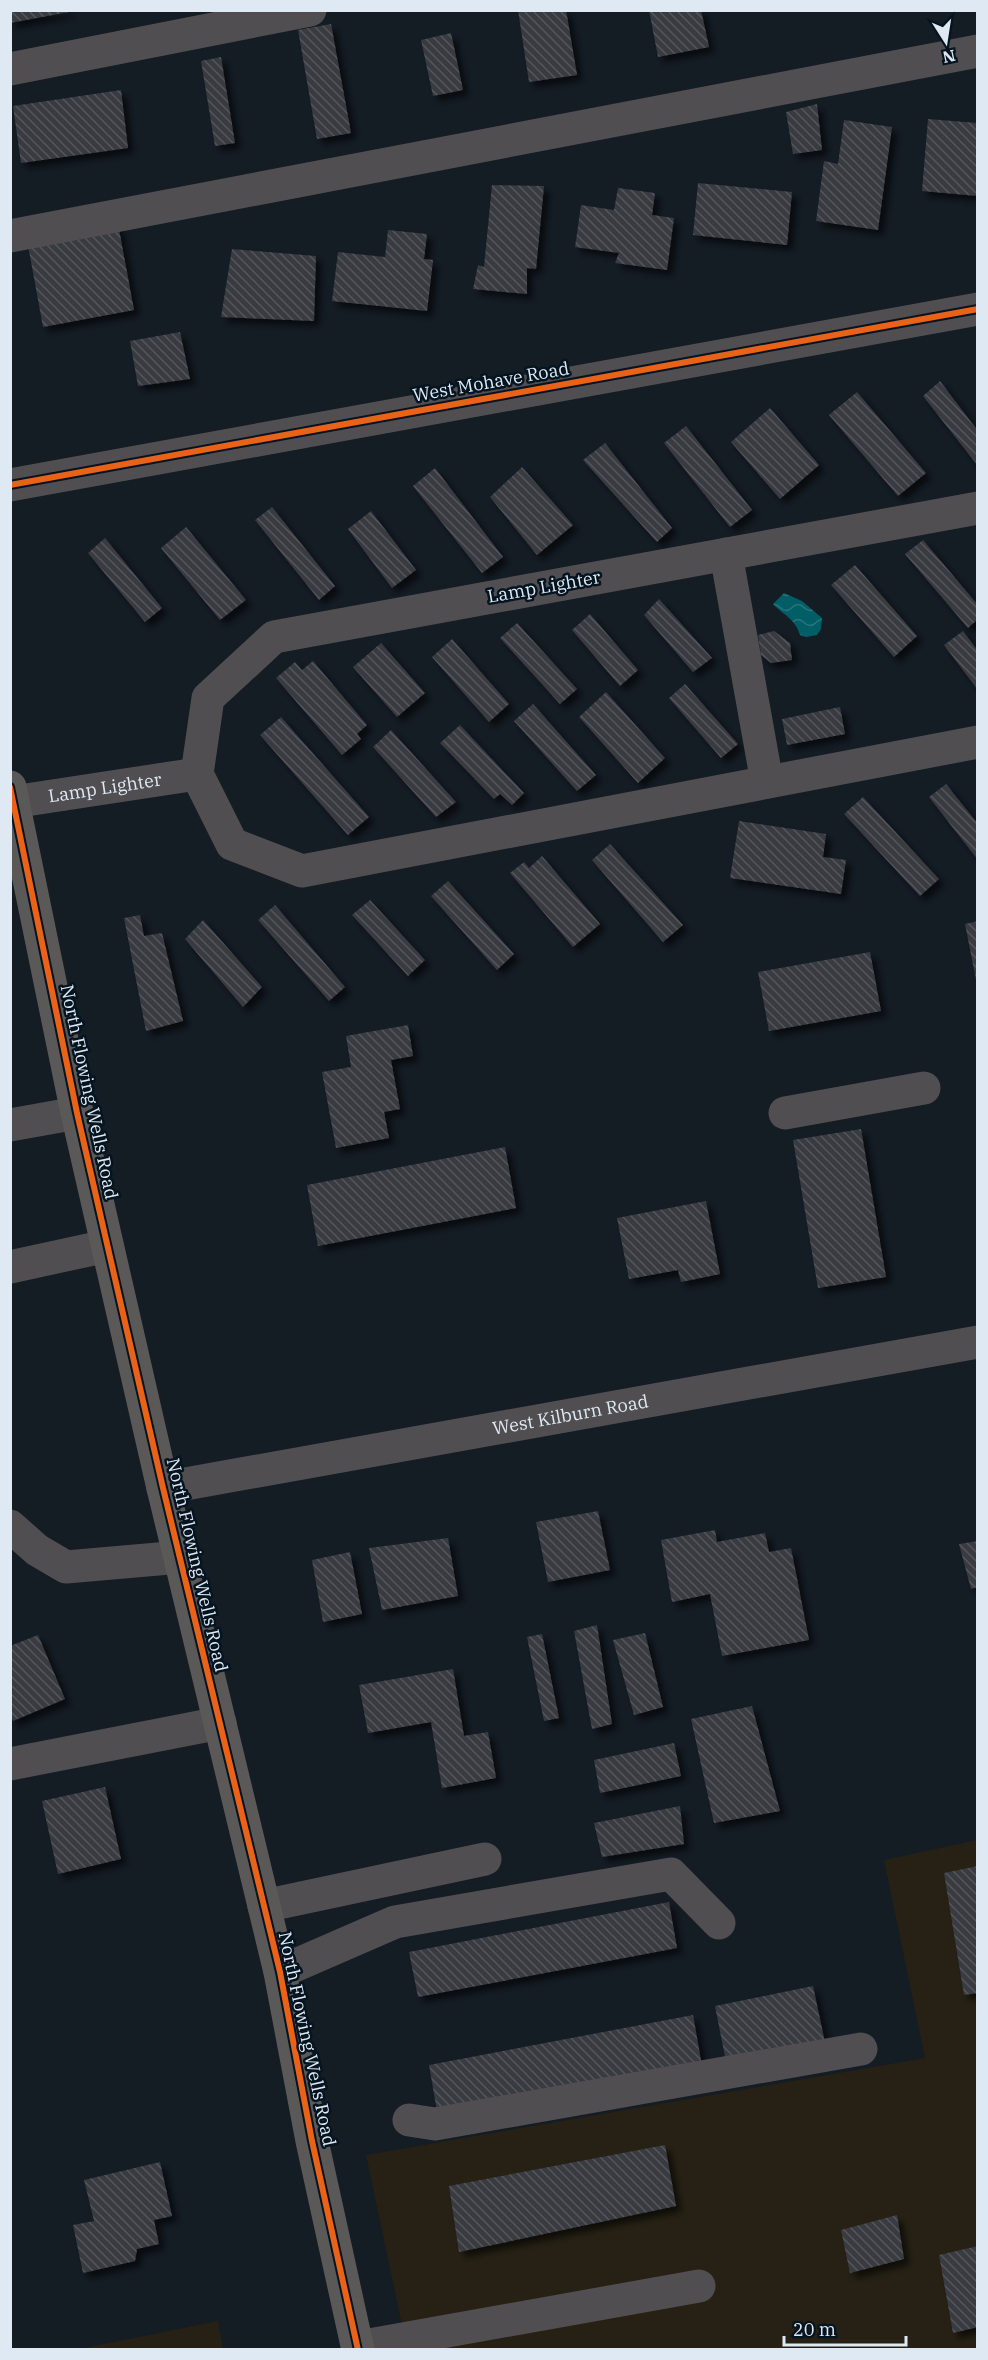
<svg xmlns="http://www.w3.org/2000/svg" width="988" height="2360" font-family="'IBM Plex Serif',serif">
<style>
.commercial{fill:#262114}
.water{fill:url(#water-waves)}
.building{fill:url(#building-back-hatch);filter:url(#shadow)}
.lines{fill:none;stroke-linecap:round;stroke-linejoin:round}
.minor{stroke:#504e50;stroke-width:33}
.major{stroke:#5b5858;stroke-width:33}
.cycleway-casing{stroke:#051421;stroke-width:10}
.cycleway{stroke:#ea6118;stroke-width:6}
.labels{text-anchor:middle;stroke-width:5;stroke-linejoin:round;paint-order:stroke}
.street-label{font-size:18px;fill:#dee9f3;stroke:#051421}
</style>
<defs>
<pattern id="water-waves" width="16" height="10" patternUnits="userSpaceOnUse" patternTransform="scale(1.5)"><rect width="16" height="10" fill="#025e66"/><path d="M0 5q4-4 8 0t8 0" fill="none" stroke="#26757c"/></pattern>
<pattern id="building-back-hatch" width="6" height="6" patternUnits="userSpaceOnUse" patternTransform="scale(1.5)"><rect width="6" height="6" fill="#383a41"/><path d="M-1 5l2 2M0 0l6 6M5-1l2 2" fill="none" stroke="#54565d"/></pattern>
<filter id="shadow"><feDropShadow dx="5.5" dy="5.5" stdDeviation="3" flood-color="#0009"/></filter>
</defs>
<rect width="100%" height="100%" fill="#141c24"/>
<!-- commercial -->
<g class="commercial">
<polygon points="977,1840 977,2349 407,2349 366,2155 925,2058 884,1860"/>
<polygon points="218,2321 223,2349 79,2349"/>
</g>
<!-- water -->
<path class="water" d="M784,593L802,601L822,618L821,629L817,635L806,637L800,635C795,618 784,616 773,604Z"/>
<!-- building -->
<g class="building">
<polygon points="10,10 69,10 69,12 10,23"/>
<polygon points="518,10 566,10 577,75 529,82"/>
<polygon points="649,10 701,10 709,47 658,57"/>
<polygon points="331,24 351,133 317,139 298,30"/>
<polygon points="451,33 463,90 433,96 421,40"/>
<polygon points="221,57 235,143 215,146 201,61"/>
<polygon points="121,90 128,148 21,163 13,106"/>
<polygon points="817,104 822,150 793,154 786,112"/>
<polygon points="928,119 978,123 978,196 922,191"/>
<polygon points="844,120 892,127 878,230 816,221 824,161 838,164"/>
<polygon points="698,183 792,192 787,245 693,235"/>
<polygon points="492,185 544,186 536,269 527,268 527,294 473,289 478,265 484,267"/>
<polygon points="618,188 655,193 652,215 674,218 667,270 615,263 619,253 575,247 581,205 614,210"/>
<polygon points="118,224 134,310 43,327 27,240"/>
<polygon points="388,230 427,234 424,259 433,260 427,311 332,301 338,252 385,257"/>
<polygon points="232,249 316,256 314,321 221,317"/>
<polygon points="180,332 190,379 138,386 130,341"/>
<polygon points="940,381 978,431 978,466 923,396"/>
<polygon points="857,392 926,473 898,496 829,415"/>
<polygon points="770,408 819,465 780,499 731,442"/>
<polygon points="686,426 752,510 730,527 664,443"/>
<polygon points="605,443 672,528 657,542 583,460"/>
<polygon points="522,467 573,525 537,555 490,497"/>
<polygon points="435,468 503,557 482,573 413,486"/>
<polygon points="272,507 335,586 319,600 255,520"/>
<polygon points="371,511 416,570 392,588 348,529"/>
<polygon points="186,527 246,600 220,620 161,548"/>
<polygon points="105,538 162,608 145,622 88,553"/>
<polygon points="923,540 978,605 978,619 968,628 905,554"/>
<polygon points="855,565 917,636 894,657 831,585"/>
<polygon points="659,599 712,658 693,672 644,615"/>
<polygon points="590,614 638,670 620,686 572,630"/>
<polygon points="517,623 577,689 560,704 500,638"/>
<polygon points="774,631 790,643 792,660 771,663 761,655 758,635"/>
<polygon points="963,631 978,651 978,690 944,645"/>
<polygon points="452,639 509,704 489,722 432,657"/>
<polygon points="381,643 425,693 397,717 353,667"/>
<polygon points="313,661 367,725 357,734 361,739 342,755 276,678 295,662 302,670"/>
<polygon points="685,684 738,744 721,758 669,698"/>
<polygon points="606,692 665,758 638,783 579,717"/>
<polygon points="533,704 596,775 577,791 514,721"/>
<polygon points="840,707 845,734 787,745 782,719"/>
<polygon points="281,717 369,817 348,835 260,735"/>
<polygon points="460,725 524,793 512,805 500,794 494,799 440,743"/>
<polygon points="391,730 456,802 436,817 373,747"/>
<polygon points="946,784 978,824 978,860 929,797"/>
<polygon points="863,797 939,879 920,896 844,814"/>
<polygon points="739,821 826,834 823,857 846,860 841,894 730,878"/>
<polygon points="610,844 683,925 663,942 592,860"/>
<polygon points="542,856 600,924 573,947 510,873 524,862 529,868"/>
<polygon points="448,881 514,954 497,970 431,896"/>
<polygon points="370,900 425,960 408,976 352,915"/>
<polygon points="275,905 345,987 329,1001 258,920"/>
<polygon points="140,915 144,936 162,933 183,1021 146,1031 124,918"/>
<polygon points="203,920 262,987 243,1007 185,939"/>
<polygon points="978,921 978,980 976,980 965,924"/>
<polygon points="870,952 881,1011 769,1031 758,972"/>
<polygon points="408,1025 413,1056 391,1060 400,1109 384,1112 389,1138 336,1148 322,1072 351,1067 346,1036"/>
<polygon points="861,1129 886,1277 818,1288 793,1140"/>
<polygon points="505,1147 516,1208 318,1246 307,1185"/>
<polygon points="706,1201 720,1274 681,1282 678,1270 629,1279 617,1218"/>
<polygon points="598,1511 610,1570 548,1582 536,1522"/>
<polygon points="715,1530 717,1542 765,1533 769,1552 791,1548 809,1640 722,1656 710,1594 672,1602 661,1540"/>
<polygon points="448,1538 458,1596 382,1610 369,1548"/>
<polygon points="978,1541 978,1587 971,1589 959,1544"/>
<polygon points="350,1552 362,1614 323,1622 312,1560"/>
<polygon points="597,1625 612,1724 592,1729 574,1631"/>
<polygon points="645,1633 663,1707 634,1715 613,1640"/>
<polygon points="542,1634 559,1718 544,1721 527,1637"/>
<polygon points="38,1635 65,1699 13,1721 10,1715 10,1646"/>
<polygon points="453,1669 464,1736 488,1732 496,1778 442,1788 431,1722 368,1733 359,1685"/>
<polygon points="752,1706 780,1811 714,1823 691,1719"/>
<polygon points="674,1743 681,1776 600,1793 594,1760"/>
<polygon points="105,1787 121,1859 58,1874 42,1801"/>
<polygon points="680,1806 684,1844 602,1857 594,1823"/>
<polygon points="978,1866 978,1993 964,1995 944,1873"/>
<polygon points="669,1902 677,1948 418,1997 409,1952"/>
<polygon points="813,1986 826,2047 727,2067 715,2006"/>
<polygon points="693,2015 702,2066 438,2117 429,2065"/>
<polygon points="665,2145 676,2206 459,2252 449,2186"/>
<polygon points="160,2162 172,2216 154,2220 159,2244 137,2249 135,2261 83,2273 73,2225 94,2221 84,2180"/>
<polygon points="897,2215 904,2259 850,2273 841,2230"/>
<polygon points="978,2246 978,2327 953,2333 939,2255"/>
</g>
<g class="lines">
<!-- minor -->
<g class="minor">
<polyline points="10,69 310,10"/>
<polyline points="10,236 978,51"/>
<polyline points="10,485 978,309"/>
<polyline points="978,508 274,637 208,698 197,774 232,844 302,871 978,742"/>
<polyline points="726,554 767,782"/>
<path id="s1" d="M13,802L197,774"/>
<polyline points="785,1113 924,1088"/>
<polyline points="10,1125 77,1113"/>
<polyline points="10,1267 107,1246"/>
<path id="s2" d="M163,1488L978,1342"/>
<polyline points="10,1526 37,1550 66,1567 181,1557"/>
<polyline points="10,1764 220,1723"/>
<polyline points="264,1906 485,1859"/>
<polyline points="280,1972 395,1922 671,1874 719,1923"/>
<polyline points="409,2120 435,2124 861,2049"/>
<polyline points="358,2347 699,2286"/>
</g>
<!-- major -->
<polyline class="major" points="10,787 77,1113 163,1488 280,1972 312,2141 358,2350"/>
<!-- cycleway casing -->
<g class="cycleway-casing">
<g id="cycleway">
<polyline points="10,485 978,309"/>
<polyline points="10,787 77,1113 163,1488 280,1972 312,2141 358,2350"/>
</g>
</g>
<!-- cycleway -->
<use href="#cycleway" class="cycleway"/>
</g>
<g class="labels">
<!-- street labels -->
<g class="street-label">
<text transform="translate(491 382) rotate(-10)" y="6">West Mohave Road</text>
<text transform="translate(544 587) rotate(-10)" y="6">Lamp Lighter</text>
<text dy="6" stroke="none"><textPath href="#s1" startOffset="93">Lamp Lighter</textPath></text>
<text transform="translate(89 1092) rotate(78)" y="6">North Flowing Wells Road</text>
<text dy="6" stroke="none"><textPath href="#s2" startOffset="414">West Kilburn Road</textPath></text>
<text transform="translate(197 1565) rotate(77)" y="6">North Flowing Wells Road</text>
<text transform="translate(307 2039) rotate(78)" y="6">North Flowing Wells Road</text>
</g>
</g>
<!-- border -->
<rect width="988" height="2360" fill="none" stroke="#dee9f3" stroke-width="24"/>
<!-- north arrow -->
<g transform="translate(946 42) rotate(168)" stroke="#051421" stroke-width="4.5" paint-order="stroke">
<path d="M0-4.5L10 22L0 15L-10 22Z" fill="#dee9f3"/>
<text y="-9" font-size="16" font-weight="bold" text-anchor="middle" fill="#dee9f3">N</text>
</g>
<!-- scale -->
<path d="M784 2336v9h122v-9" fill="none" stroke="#dee9f3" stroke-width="3"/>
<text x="793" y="2336" font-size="18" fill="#dee9f3" stroke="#051421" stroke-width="4.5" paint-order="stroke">20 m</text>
</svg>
